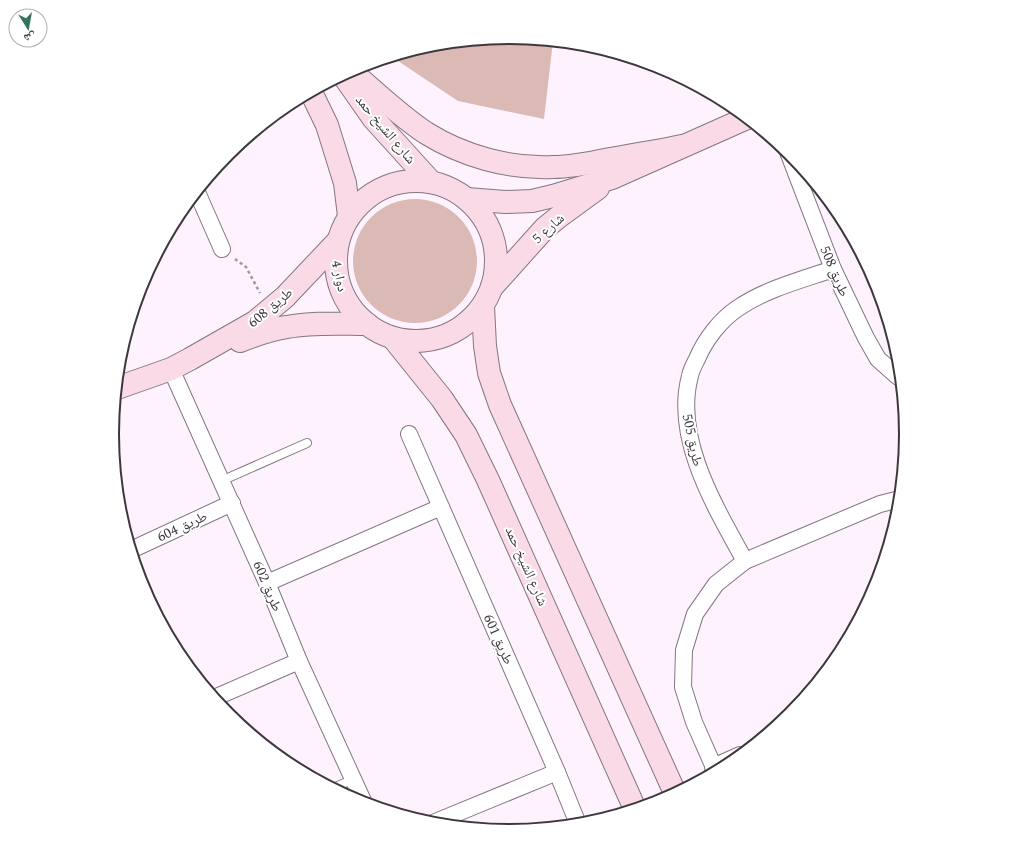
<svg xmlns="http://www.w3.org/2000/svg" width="1018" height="868" font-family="Spectral,'Noto Naskh Arabic',serif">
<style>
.green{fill:#dbbab5}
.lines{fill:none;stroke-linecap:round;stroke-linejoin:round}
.lane-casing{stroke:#837683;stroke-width:10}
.street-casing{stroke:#837683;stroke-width:18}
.secondary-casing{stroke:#837683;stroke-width:24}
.path{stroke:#a097a0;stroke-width:2.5;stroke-dasharray:3 3;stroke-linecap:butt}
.lane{stroke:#fff;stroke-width:8}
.street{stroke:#fff;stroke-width:16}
.secondary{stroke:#f9dae6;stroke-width:22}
.labels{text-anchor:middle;stroke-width:4;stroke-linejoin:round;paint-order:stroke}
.street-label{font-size:14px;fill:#3e383e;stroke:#fff}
.rim{fill:none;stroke:#3e383e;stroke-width:2}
</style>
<rect width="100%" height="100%" fill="#fef2fe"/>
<!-- green -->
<g class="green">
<polygon points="509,37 553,41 544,119 458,101 392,57 432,45"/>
<circle cx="415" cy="261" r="62"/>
</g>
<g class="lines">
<!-- lane casing -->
<g class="lane-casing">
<g id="lane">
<polyline points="221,481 307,443"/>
<polyline points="333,788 354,779"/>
</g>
</g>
<!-- street casing -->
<g class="street-casing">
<g id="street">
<polyline points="788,152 833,269 866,338 878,359 896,375 900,378"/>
<polyline points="197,192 222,249"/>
<polyline points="171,369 267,583 299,661 364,803"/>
<polyline points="409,434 557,772 578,824"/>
<polyline points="131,550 232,503"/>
<path d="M745,561C716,508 673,439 690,376C691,370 694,365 697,359C705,340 720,320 738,308C766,289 801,280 833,269"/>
<polyline points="267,583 441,507"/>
<polyline points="214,698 299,661"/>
<polyline points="713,767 740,755"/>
<polyline points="716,772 694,722 683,687 684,650 695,614 716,584 745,561 880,504 900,499"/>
<polyline points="433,823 557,772"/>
</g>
</g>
<!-- secondary casing -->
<g class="secondary-casing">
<g id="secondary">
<path d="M351,71C375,92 399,115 426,133C463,156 509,169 553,167C572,167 591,163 610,159C634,155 658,151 682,146"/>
<polyline points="343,75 373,118 431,182"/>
<polyline points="311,92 327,125 345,183 349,216"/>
<circle cx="416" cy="261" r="80"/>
<polyline points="467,199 505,202 532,201 553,196 612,178 747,118"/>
<polyline points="492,287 545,228 561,215 598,188"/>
<polyline points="483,306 485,346 489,373 500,405 675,793"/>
<polyline points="393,338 442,399 466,435 488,480 635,809"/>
<path d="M240,341C255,335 271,329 287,327C313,322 341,324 367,324"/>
<polyline points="117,388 171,369 190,359 255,322 285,297 338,241"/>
</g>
</g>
<!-- path -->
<polyline class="path" points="235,259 246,267 260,293"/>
<!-- lane -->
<use href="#lane" class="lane"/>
<!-- street -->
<use href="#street" class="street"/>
<!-- secondary -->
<use href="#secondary" class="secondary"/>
</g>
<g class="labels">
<!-- street labels -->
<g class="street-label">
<text transform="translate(386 129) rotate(50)" y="5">شارع الشيخ حمد</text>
<text transform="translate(548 228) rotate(-42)" y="5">شارع 5</text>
<text transform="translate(835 271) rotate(67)" y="5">طريق 508</text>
<text transform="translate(340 276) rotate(78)" y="5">دوار 4</text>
<text transform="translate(270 307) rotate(-40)" y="5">طريق 608</text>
<text transform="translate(693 440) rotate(78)" y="5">طريق 505</text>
<text transform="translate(182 526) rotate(-25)" y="5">طريق 604</text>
<text transform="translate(527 566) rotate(66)" y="5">شارع الشيخ حمد</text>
<text transform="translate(268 586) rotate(67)" y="5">طريق 602</text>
<text transform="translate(499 639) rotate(66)" y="5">طريق 601</text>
</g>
</g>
<!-- crop -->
<path d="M0 0H1018V868H0ZM119 434a390 390 0 1 1 780 0a390 390 0 1 1-780 0Z" fill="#fff" fill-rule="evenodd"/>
<path class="rim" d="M119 434a390 390 0 1 1 780 0a390 390 0 1 1-780 0Z"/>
<!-- north arrow -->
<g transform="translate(28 28) rotate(169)"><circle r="19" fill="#ffffff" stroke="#b2afb2"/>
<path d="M0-3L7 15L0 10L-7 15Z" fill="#357361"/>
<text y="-6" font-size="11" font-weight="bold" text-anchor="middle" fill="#3e383e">ش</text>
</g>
</svg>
